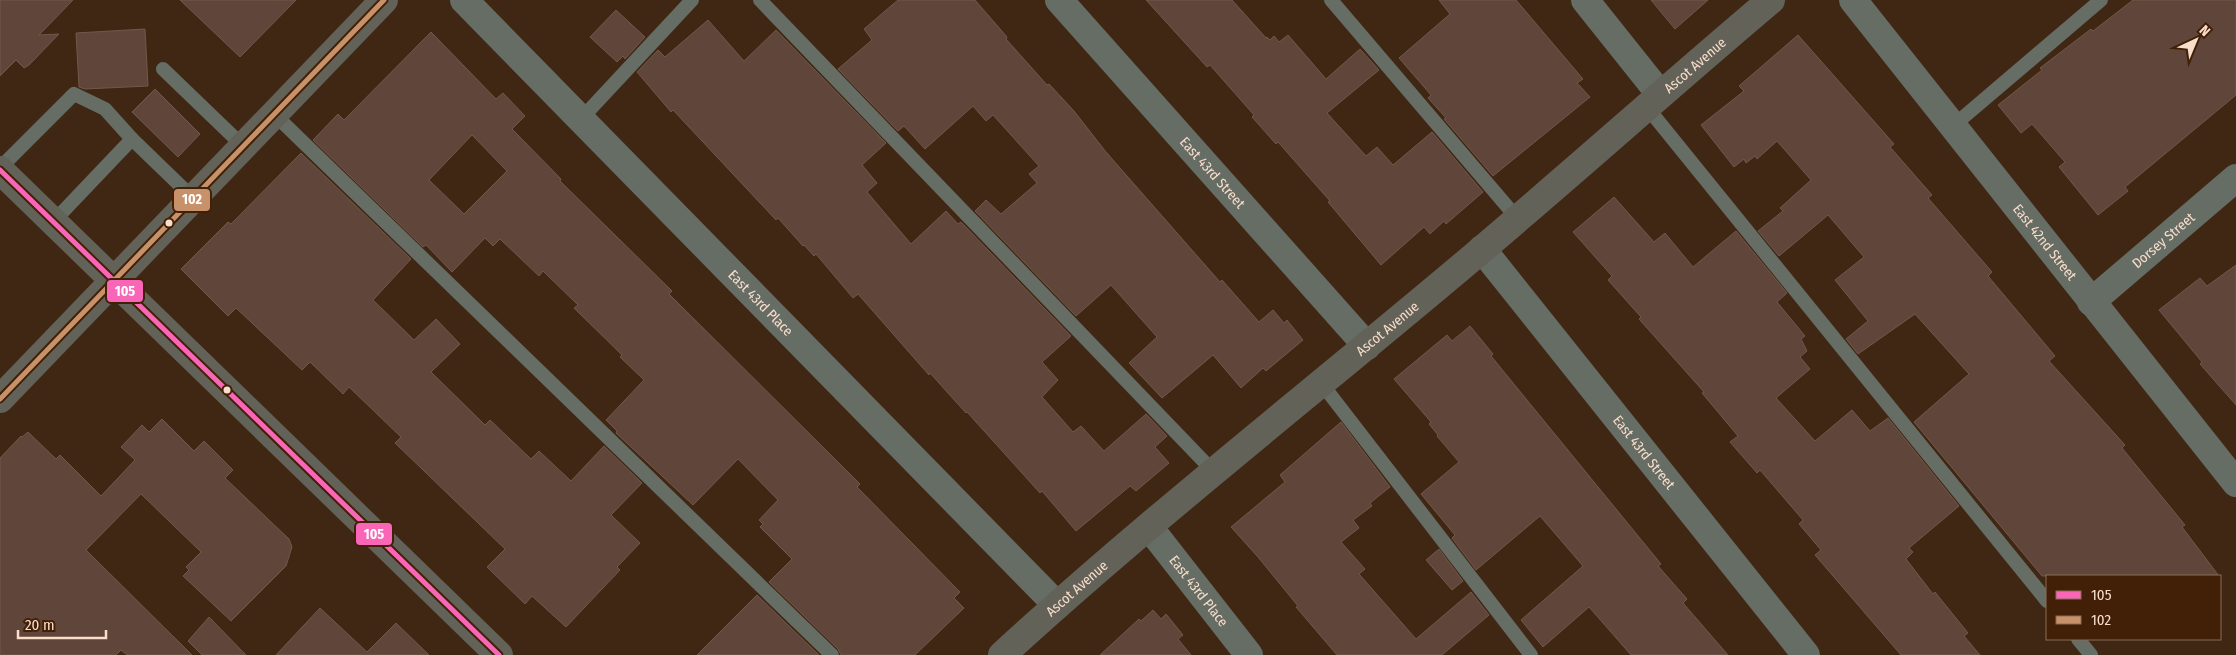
<svg xmlns="http://www.w3.org/2000/svg" width="2236" height="655" font-family="'Fira Sans Condensed',sans-serif">
<style>
.building{fill:#60463a;stroke:#72574b;fill-rule:evenodd}
.lines{fill:none;stroke-linecap:round;stroke-linejoin:round}
.lane{stroke:#656d65;stroke-width:14}
.street{stroke:#656d65;stroke-width:28}
.secondary{stroke:#626258;stroke-width:28}
.bus-1-casing{stroke:#412007;stroke-width:9}
.bus-2-casing{stroke:#412007;stroke-width:9}
.bus-1{stroke:#fa66b7;stroke-width:5}
.bus-2{stroke:#c7916a;stroke-width:5}
.bus-dot{fill:#fbddcb;stroke:#412007;stroke-width:2}
.labels{text-anchor:middle;stroke-width:4;stroke-linejoin:round;paint-order:stroke}
.street-label{font-size:14px;fill:#fbddcb;stroke:#412007}
.line-badge{stroke:#412007;stroke-width:2}
.badge-label{font-size:14px;text-anchor:middle;font-weight:bold;fill:#fff}
</style>
<rect width="100%" height="100%" fill="#402713"/>
<!-- building -->
<g class="building">
<polygon points="0,0 73,0 39,35 59,34 29,65 24,68 16,60 0,76"/>
<polygon points="180,0 296,0 240,57"/>
<polygon points="898,0 975,0 1007,37 1006,39 1047,85 1049,84 1074,111 1106,152 1220,282 1222,280 1259,322 1273,310 1284,323 1287,320 1303,340 1266,371 1263,368 1241,388 1213,355 1162,398 1129,363 1157,337 1111,285 1076,316 975,211 986,200 1001,214 1037,183 1029,174 1039,166 993,115 986,121 973,106 925,149 904,126 898,131 838,69 872,40 864,29"/>
<polygon points="1146,0 1232,0 1266,38 1267,37 1270,40 1274,36 1279,42 1288,35 1326,79 1360,49 1379,70 1327,113 1366,156 1377,147 1393,165 1432,132 1483,192 1446,224 1444,221 1430,234 1424,227 1381,265 1328,202 1330,201 1278,142 1276,144 1252,117 1254,115 1210,65 1207,67"/>
<polygon points="1439,0 1516,0 1583,79 1577,83 1590,97 1493,176 1444,119 1446,118 1428,98 1431,95 1399,58 1450,14"/>
<polygon points="1651,0 1708,0 1675,29"/>
<polygon points="2133,0 2236,0 2236,95 2125,187 2128,191 2098,215 2059,167 2065,162 2032,124 2021,133 1998,105 2042,70 2040,68 2091,29 2093,31"/>
<polygon points="616,10 645,37 625,59 623,56 617,62 590,37"/>
<polygon points="708,20 744,61 776,30 886,143 862,165 877,183 867,192 911,244 946,211 958,224 961,222 1071,336 1042,362 1058,380 1042,397 1073,432 1081,426 1104,451 1146,414 1167,436 1155,447 1169,463 1136,491 1130,486 1076,531 1042,491 1040,493 967,412 966,413 930,373 929,375 858,294 853,298 816,254 814,256 804,245 803,246 778,218 776,220 673,110 671,112 637,72 658,50 665,57"/>
<polygon points="145,29 148,86 85,89 79,87 76,33"/>
<path d="M431,32L496,99L503,93L525,116L512,129L561,179L560,181L672,291L669,294L860,484L857,487L960,592L954,598L964,608L915,655H841L838,649L769,582L792,559L760,527L763,524L759,520L778,500L738,459L693,505L616,433L617,431L606,420L644,380L620,357L622,355L574,308L578,305L543,271L539,276L500,239L493,246L485,238L452,272L426,245L423,247L313,140L338,114L344,120ZM472,135L507,171L464,214L429,180Z"/>
<polygon points="1798,35 1894,144 1890,147 1932,195 1928,198 1992,272 1988,276 2055,356 2049,361 2125,445 2122,448 2185,525 2182,527 2219,576 2042,576 1914,422 1969,374 1915,314 1858,354 1846,339 1868,321 1835,280 1864,257 1828,215 1779,256 1758,231 1783,211 1780,208 1811,180 1777,141 1757,159 1755,156 1746,163 1744,159 1734,167 1701,125 1744,91 1739,86"/>
<polygon points="155,89 200,134 178,157 132,112"/>
<polygon points="301,153 411,259 373,300 414,340 436,319 460,344 431,372 485,425 490,420 531,459 539,451 571,481 604,446 642,483 611,515 640,543 617,567 620,570 566,627 532,596 525,604 487,567 505,549 395,443 401,437 349,387 343,394 310,362 302,370 236,308 228,316 181,269 228,222 231,224"/>
<polygon points="1614,197 1654,242 1665,233 1693,267 1736,231 1787,293 1777,302 1805,336 1801,339 1807,351 1800,357 1810,369 1776,398 1815,441 1852,410 1870,431 1888,418 1959,506 1909,548 1913,552 1906,559 1933,594 1935,592 1968,633 1964,636 1980,655 1901,655 1815,555 1821,550 1799,524 1803,520 1760,470 1757,473 1730,442 1738,436 1702,393 1704,392 1639,319 1641,317 1608,280 1612,276 1573,232"/>
<polygon points="2236,265 2236,405 2200,364 2202,362 2159,310 2200,278 2207,286"/>
<polygon points="1470,326 1493,354 1491,356 1661,564 1658,566 1687,599 1683,603 1728,655 1631,655 1589,607 1543,647 1521,620 1583,566 1540,516 1476,570 1452,538 1455,535 1421,494 1459,462 1437,436 1438,435 1429,424 1431,422 1394,379 1447,335 1452,341"/>
<polygon points="162,419 194,451 204,441 233,470 225,478 289,539 292,547 286,566 231,621 183,576 189,570 186,567 201,552 141,494 86,550 192,655 127,655 121,650 116,655 0,655 0,458 21,436 22,437 28,432 56,459 60,455 101,496 135,460 121,447 142,425 149,432"/>
<polygon points="1341,422 1390,487 1370,503 1372,506 1353,520 1359,528 1341,542 1365,569 1359,574 1416,639 1471,592 1489,615 1442,655 1337,655 1296,607 1298,606 1258,557 1231,527 1285,482 1280,475"/>
<polygon points="1439,549 1463,581 1452,590 1426,560"/>
<polygon points="757,595 819,655 697,655"/>
<polygon points="320,608 367,652 396,623 429,655 276,655"/>
<polygon points="1153,610 1161,619 1166,614 1183,635 1178,639 1191,655 1100,655 1139,619 1141,621"/>
<polygon points="209,617 246,655 202,655 188,641"/>
</g>
<g class="lines">
<!-- lane -->
<g class="lane">
<polyline points="760,0 1214,472"/>
<polyline points="1331,0 1517,218"/>
<polyline points="163,69 243,146"/>
<polyline points="1646,106 2047,601"/>
<polyline points="274,114 832,655"/>
<polyline points="581,119 692,0"/>
<polyline points="1953,126 2101,0"/>
<polyline points="0,168 74,94 105,109 132,139"/>
<polyline points="53,222 132,139 193,198"/>
<polyline points="1322,384 1531,655"/>
<polyline points="2078,639 2091,655"/>
</g>
<!-- street -->
<g class="street">
<path id="s1" d="M464,0L1057,605"/>
<path id="s2" d="M1059,0L1367,346"/>
<polyline points="1585,0 1660,94"/>
<path id="s3" d="M1853,0L2236,483"/>
<path id="s4" d="M1482,249L1806,655"/>
<path id="s5" d="M2091,302L2236,178"/>
<path id="s6" d="M1149,527L1249,655"/>
</g>
<!-- secondary -->
<g class="secondary">
<polyline points="0,170 499,655"/>
<polyline points="0,399 384,0"/>
<path id="s7" d="M1002,655C1145,524 1299,403 1448,278C1557,187 1662,92 1771,0"/>
</g>
<!-- bus-1 casing -->
<g class="bus-1-casing">
<polyline id="bus-1" points="0,170 499,655"/>
</g>
<!-- bus-2 casing -->
<g class="bus-2-casing">
<polyline id="bus-2" points="0,399 384,0"/>
</g>
<!-- bus-1 -->
<use href="#bus-1" class="bus-1"/>
<!-- bus-2 -->
<use href="#bus-2" class="bus-2"/>
</g>
<!-- markers -->
<g class="bus-dot">
<circle cx="169" cy="223" r="4.5"/>
<circle cx="227" cy="390" r="4.5"/>
</g>
<g class="labels">
<!-- street labels -->
<g class="street-label">
<text dy="5" stroke="none"><textPath href="#s7" startOffset="910">Ascot Avenue</textPath></text>
<text dy="5" stroke="none"><textPath href="#s2" startOffset="231">East 43rd Street</textPath></text>
<text dy="5" stroke="none"><textPath href="#s5" startOffset="95">Dorsey Street</textPath></text>
<text dy="5" stroke="none"><textPath href="#s3" startOffset="309">East 42nd Street</textPath></text>
<text dy="5" stroke="none"><textPath href="#s1" startOffset="424">East 43rd Place</textPath></text>
<text dy="5" stroke="none"><textPath href="#s7" startOffset="505">Ascot Avenue</textPath></text>
<text dy="5" stroke="none"><textPath href="#s4" startOffset="260">East 43rd Street</textPath></text>
<text dy="5" stroke="none"><textPath href="#s7" startOffset="100">Ascot Avenue</textPath></text>
<text dy="5" stroke="none"><textPath href="#s6" startOffset="81">East 43rd Place</textPath></text>
</g>
</g>
<g class="line-badge">
<rect x="173" y="188" width="38" height="24" rx="5" fill="#c7916a"/>
<rect x="106" y="279" width="38" height="24" rx="5" fill="#fa66b7"/>
<rect x="355" y="522" width="38" height="24" rx="5" fill="#fa66b7"/>
</g>
<g class="badge-label">
<text x="192" y="204">102</text>
<text x="125" y="296">105</text>
<text x="374" y="539">105</text>
</g>
<!-- legend -->
<rect x="2046" y="575" width="175" height="65" fill="#412007" stroke="#8b6c55"/>
<rect x="2056" y="591" width="25" height="8" fill="#fa66b7" stroke="#8b6c55"/>
<text x="2091" y="600" font-size="15" fill="#fbddcb">105</text>
<rect x="2056" y="616" width="25" height="8" fill="#c7916a" stroke="#8b6c55"/>
<text x="2091" y="625" font-size="15" fill="#fbddcb">102</text>
<!-- north arrow -->
<g transform="translate(2196 40) rotate(44)" stroke="#412007" stroke-width="4" paint-order="stroke">
<path d="M0-4L9 19L0 12L-9 19Z" fill="#fbddcb"/>
<text y="-8" font-size="14" font-weight="bold" text-anchor="middle" fill="#fbddcb">N</text>
</g>
<!-- scale -->
<path d="M18 630v8h88v-8" fill="none" stroke="#fbddcb" stroke-width="2.5"/>
<text x="25" y="630" font-size="15" fill="#fbddcb" stroke="#412007" stroke-width="4" paint-order="stroke">20 m</text>
</svg>
